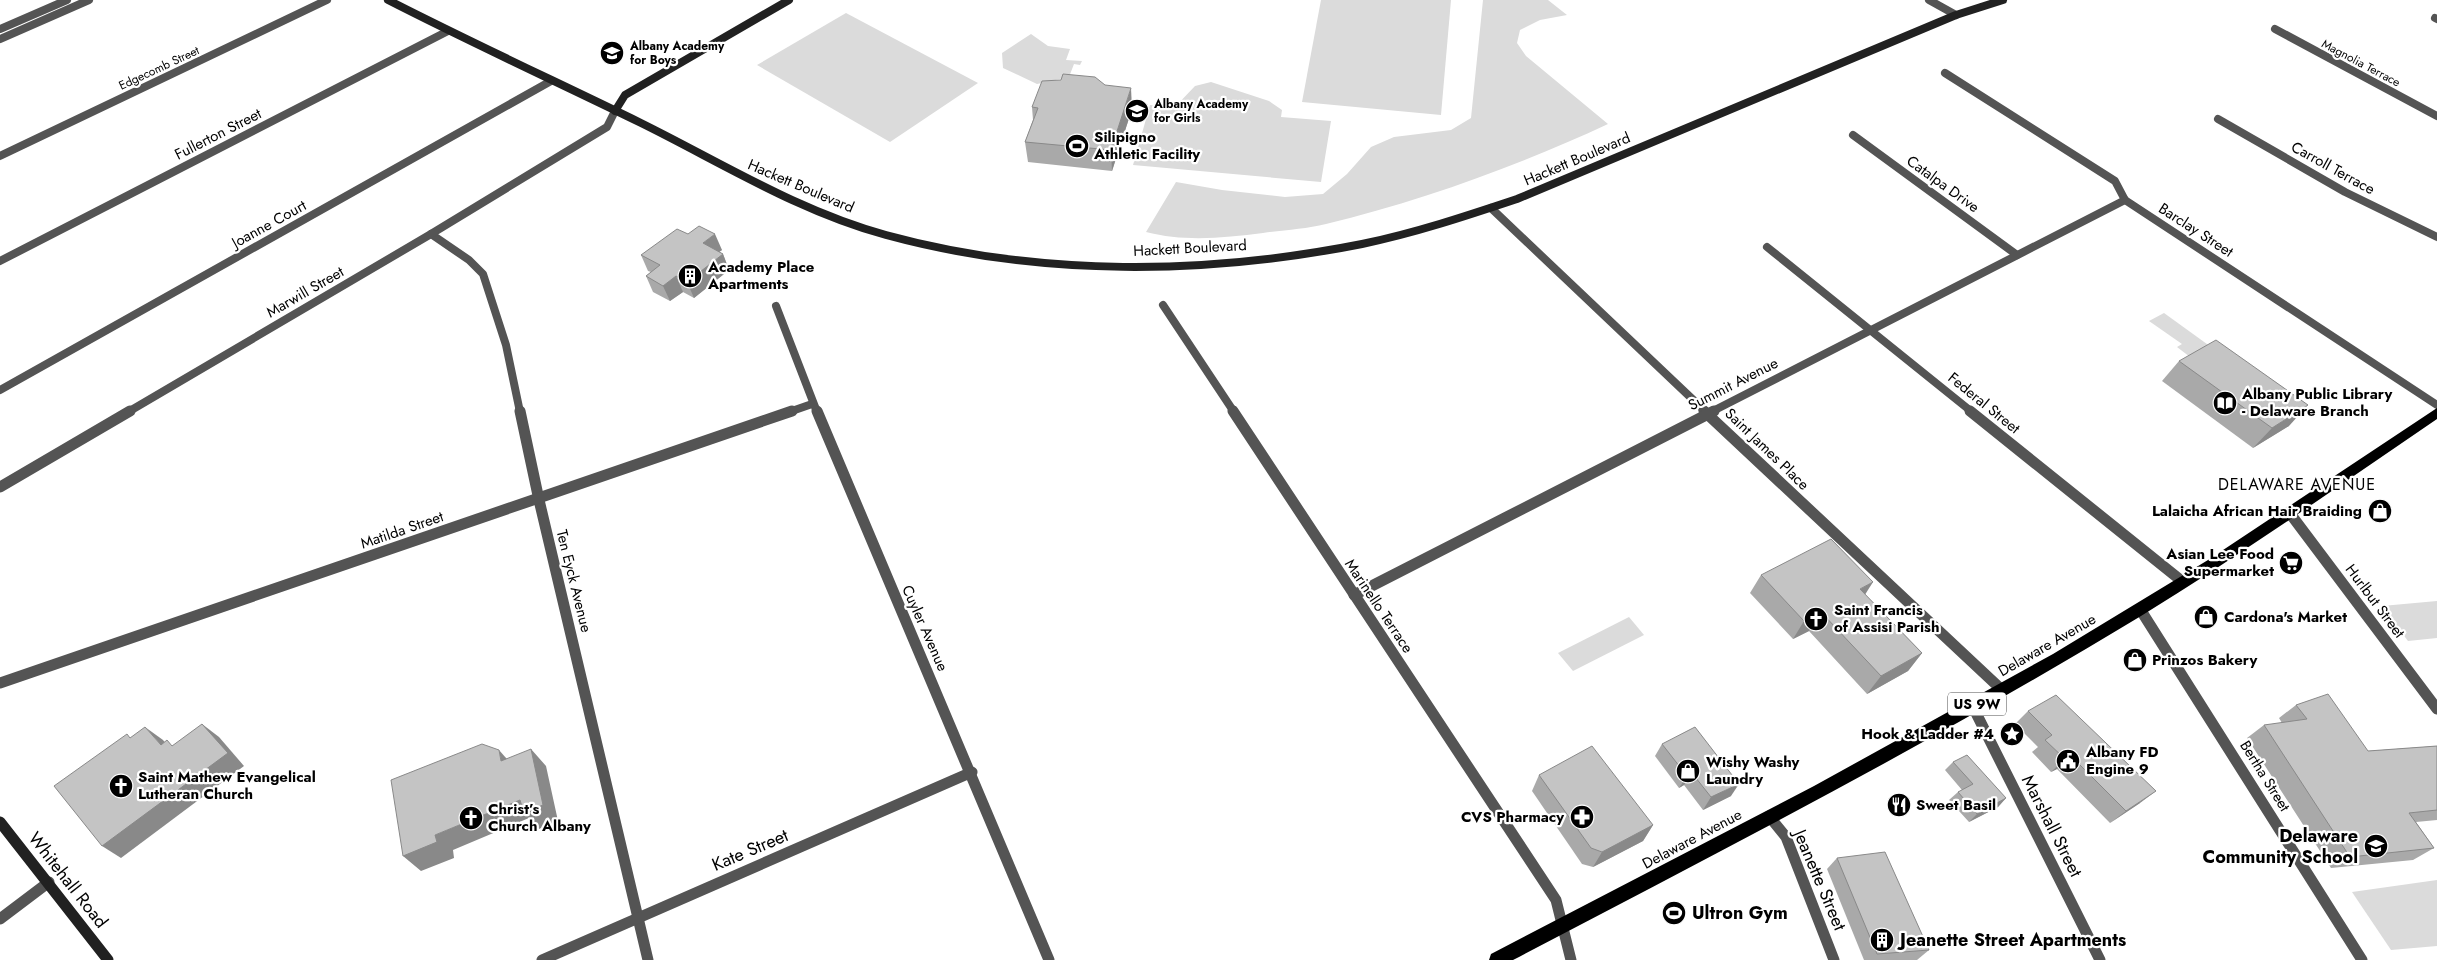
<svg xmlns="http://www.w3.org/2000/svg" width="2437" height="960" font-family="Jost,sans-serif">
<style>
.green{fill:#dbdbdb}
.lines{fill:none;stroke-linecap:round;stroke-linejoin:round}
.street-far1{stroke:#545454;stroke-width:8}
.street{stroke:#545454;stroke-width:11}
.secondary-far1{stroke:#212121;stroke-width:8}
.secondary{stroke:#212121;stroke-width:11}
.primary{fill:#000;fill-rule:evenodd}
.wall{fill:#a9a9a9}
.shaded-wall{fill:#898989}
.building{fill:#c4c4c4;stroke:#898989}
.labels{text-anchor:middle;stroke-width:4.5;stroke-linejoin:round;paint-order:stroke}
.far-poi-label{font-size:12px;font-weight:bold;fill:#000;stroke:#fff;text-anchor:start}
.far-street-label{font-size:12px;fill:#000;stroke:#fff}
.shield{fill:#fff;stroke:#4c4c4c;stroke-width:1}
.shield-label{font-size:14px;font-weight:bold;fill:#000}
.street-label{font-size:15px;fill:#000;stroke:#fff}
.poi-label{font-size:15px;font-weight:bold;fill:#000;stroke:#fff;text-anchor:start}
.neighbourhood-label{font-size:16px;letter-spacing:1px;fill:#000;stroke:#fff}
.near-street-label{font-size:18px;fill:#000;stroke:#fff}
.near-poi-label{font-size:18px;font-weight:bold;fill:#000;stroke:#fff;text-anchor:start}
</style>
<rect width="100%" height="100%" fill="#fff"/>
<!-- green -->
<g class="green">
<polygon points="1321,0 1451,0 1441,115 1302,102"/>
<path d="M1483,0H1548L1567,15L1540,20L1520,30L1517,43L1526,56L1608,124C1520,165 1421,201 1326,224C1306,229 1284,230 1263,233C1224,238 1184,242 1146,232L1176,182L1222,190L1285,197L1323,194L1347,174L1371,147L1394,137L1451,130L1471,118Z"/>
<polygon points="846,13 978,83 890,142 757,65"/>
<polygon points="1031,34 1048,46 1070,49 1066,60 1082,61 1080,65 1074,64 1069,77 1037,84 1003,68 1002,53"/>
<polygon points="1211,82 1269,101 1282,110 1281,117 1331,121 1321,182 1133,165 1150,105 1175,107 1195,86"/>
<polygon points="2164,313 2254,378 2194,360 2177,347 2182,344 2149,321"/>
<polygon points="2437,601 2437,638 2408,641 2382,606"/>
<polygon points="1629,617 1644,635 1573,671 1558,653"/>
<polygon points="2437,880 2437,946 2391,950 2352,892"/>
</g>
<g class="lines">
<!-- street-far1 -->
<g class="street-far1">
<polyline points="1929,0 1956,15"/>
<polyline points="2435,18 2437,19"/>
<polyline points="0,29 67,0"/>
<polyline points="2275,29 2437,116"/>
<polyline points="0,39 89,0"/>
<polyline points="1945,73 2115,181 2125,200 2437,405"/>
<polyline points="2218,119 2345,192 2437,237"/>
<polyline points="1853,135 2017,255"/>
<polyline points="0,156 327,0"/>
<polyline points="1491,208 1706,412"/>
<polyline points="431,234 469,260 483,274 506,345 520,412"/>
<polyline points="1767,247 1972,412"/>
<polyline points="0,261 448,31"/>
<polyline points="1163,305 1234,412"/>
<polyline points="776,306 817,412"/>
<polyline points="0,390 551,81"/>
<polyline points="128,412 431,234 607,127 615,111"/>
<polyline points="789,412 812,404"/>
<polyline points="1711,412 2125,200"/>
</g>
<!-- street -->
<g class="street">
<polyline points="520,411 539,500 648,960"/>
<polyline points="817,411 1049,960"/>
<polyline points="1233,411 1556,900 1571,960"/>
<polyline points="1704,411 2002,690"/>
<polyline points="1970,411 2183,582"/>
<polyline points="0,487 130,411"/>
<polyline points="2289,512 2437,709"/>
<polyline points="1354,595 1714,411"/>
<polyline points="2140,609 2362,960"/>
<polyline points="0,683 792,411"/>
<polyline points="1973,707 2100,960"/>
<polyline points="1769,816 1786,837 1834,960"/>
<polyline points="0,919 49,882"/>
<polyline points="542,960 972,772"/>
</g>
<!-- secondary-far1 -->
<g class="secondary-far1">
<path d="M388,0C472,43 557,82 641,123C722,163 798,211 886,235C1040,277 1206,275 1362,244C1415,233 1466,216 1517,199L1956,15L2003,0"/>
<polyline points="615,111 625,95 789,0"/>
</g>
<!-- secondary -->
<polyline class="secondary" points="0,822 108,960"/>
<!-- primary -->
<path class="primary" d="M2437,408V419C2339,486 2242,554 2141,616C1937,740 1725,849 1513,960H1489L1491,954L1814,786L2053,654L2208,560Z"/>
</g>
<!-- wall -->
<g class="wall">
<polygon points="1032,107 1132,109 1112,171 1028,162 1025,142 1033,120"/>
<polygon points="688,234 722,250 719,252 723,254 729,270 694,298 683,292 670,301 653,292 646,276 651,272 648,271 641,255"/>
<polygon points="2179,361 2289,426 2253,448 2162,381"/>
<polygon points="1761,575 1865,595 1922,653 1908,671 1867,694 1809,631 1793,639 1750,593"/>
<polygon points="2296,705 2368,751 2437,746 2437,820 2416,822 2434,848 2413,860 2331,868 2247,738 2264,725 2282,723 2279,718"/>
<polygon points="2028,711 2140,803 2110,823 2057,769 2051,772 2032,752 2038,747 2015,724"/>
<polygon points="1662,744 1731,796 1703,810 1684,785 1679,788 1655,756"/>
<polygon points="1953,762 2006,798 1998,807 1969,822 1949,800 1958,792 1962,790 1945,770"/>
<polygon points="1539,775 1653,825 1643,841 1593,867 1582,864 1532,791"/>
<polygon points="1837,858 1929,950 1917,960 1864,960 1827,869"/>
</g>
<!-- shaded-wall -->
<g class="shaded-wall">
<polygon points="1131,88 1132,109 1112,171 1111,150"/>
<polygon points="715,234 722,250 709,259 703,243"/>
<polygon points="723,254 729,270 694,298 687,282"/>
<polygon points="676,276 683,292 670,301 663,286"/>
<polygon points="2308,405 2289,426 2253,448 2272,428"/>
<polygon points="1873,582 1861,601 1860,589"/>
<polygon points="1821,612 1809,631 1793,639 1804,621"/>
<polygon points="1922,653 1908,671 1867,694 1881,676"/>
<polygon points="202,724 219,737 244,766 121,858 102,846"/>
<polygon points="145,727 163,740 178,758 161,745"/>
<polygon points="531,749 546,766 558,821 539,829 529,818 453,850 454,858 421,871 403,856 435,835 520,800"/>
<polygon points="499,750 514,767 501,761"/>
<polygon points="2071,756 2057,769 2051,772 2065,759"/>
<polygon points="1692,773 1684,785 1679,788 1687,776"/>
<polygon points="1739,784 1731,796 1703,810 1711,797"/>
<polygon points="2156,791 2140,803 2110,823 2126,811"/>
<polygon points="2006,798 1998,807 1969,822 1977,814"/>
<polygon points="1653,825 1643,841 1593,867 1602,852"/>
</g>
<!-- building -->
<g class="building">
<polygon points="1063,74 1095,77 1105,85 1131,88 1111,150 1025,142 1038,108 1032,107 1042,81 1061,80"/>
<polygon points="699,226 715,234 703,243 723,254 687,282 676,276 663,286 646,276 660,265 641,255 677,229 688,234"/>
<polygon points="2216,340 2308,405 2272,428 2179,361"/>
<polygon points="1831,539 1873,582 1860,589 1922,653 1881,676 1821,612 1804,621 1761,575"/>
<polygon points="2328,694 2368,751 2437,746 2437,810 2409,813 2434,848 2350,857 2264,725 2307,719 2296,705"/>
<polygon points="2056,695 2156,791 2126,811 2071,756 2065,759 2045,740 2052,735 2028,711"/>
<polygon points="202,724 228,753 102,846 54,786 127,734 130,738 145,727 161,745 167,740 172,746"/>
<polygon points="1695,727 1739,784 1711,797 1692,773 1687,776 1662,744"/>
<polygon points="482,744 499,750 501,761 531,749 543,805 524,813 520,800 435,835 437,842 403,856 391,780"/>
<polygon points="1592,746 1653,825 1602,852 1591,848 1539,775"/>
<polygon points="1967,755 2006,798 1977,814 1958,792 1973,784 1953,762"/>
<polygon points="1885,852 1929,950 1877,954 1837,858"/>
</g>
<!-- icons -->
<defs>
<g id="school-disc" transform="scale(1.25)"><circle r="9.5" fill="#000" stroke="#fff"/><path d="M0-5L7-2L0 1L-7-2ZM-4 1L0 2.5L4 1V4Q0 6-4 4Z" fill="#fff"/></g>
<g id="stadium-disc" transform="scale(1.25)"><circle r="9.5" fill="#000" stroke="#fff"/><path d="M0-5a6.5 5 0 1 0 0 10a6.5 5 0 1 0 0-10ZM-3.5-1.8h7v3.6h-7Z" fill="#fff"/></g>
<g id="building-disc" transform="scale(1.25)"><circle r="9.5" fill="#000" stroke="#fff"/><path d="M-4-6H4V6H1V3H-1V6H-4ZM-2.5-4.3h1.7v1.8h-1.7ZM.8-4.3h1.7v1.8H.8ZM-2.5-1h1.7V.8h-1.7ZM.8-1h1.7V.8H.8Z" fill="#fff"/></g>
<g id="library-disc" transform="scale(1.25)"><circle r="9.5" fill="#000" stroke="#fff"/><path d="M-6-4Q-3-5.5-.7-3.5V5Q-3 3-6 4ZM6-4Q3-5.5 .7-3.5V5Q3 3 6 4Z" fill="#fff"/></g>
<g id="shop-disc" transform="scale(1.25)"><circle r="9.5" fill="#000" stroke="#fff"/><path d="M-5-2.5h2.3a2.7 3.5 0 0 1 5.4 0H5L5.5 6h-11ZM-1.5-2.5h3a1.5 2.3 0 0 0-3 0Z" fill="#fff"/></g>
<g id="supermarket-disc" transform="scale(1.25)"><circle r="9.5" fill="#000" stroke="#fff"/><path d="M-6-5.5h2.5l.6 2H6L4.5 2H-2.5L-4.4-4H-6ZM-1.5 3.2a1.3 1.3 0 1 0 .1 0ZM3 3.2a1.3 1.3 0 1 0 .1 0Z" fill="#fff"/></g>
<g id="church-disc" transform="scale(1.25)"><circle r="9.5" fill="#000" stroke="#fff"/><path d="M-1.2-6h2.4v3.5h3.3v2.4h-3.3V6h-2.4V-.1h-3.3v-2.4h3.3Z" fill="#fff"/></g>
<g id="sight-disc" transform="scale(1.25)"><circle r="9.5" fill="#000" stroke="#fff"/><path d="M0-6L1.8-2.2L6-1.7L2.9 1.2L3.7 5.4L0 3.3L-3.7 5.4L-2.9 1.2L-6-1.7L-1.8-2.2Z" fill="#fff"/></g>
<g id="civic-disc" transform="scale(1.25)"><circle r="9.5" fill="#000" stroke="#fff"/><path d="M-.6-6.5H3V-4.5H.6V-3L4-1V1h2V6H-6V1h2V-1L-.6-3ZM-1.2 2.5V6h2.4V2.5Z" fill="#fff"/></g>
<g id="restaurant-disc" transform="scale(1.25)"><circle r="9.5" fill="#000" stroke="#fff"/><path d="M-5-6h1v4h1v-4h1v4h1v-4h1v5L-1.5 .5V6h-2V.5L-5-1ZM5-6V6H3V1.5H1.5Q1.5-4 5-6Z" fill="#fff"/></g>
<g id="pharmacy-disc" transform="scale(1.25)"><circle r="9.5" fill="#000" stroke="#fff"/><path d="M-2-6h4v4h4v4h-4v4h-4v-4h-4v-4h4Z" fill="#fff"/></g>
</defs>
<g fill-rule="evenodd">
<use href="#school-disc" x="612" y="53"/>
<use href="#school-disc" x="1137" y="111"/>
<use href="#stadium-disc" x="1077" y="146"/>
<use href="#building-disc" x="690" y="276"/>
<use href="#library-disc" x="2225" y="403"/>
<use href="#shop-disc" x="2380" y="511"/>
<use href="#supermarket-disc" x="2291" y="563"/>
<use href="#shop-disc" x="2206" y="617"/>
<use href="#church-disc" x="1816" y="619"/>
<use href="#shop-disc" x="2135" y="660"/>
<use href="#sight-disc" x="2012" y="734"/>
<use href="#civic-disc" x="2068" y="761"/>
<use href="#shop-disc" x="1688" y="771"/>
<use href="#church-disc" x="121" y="786"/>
<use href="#restaurant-disc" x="1899" y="805"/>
<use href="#pharmacy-disc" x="1582" y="817"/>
<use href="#church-disc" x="471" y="818"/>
<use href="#school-disc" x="2376" y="846"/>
<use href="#stadium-disc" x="1674" y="913"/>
<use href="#building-disc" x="1882" y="940"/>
</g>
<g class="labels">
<!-- far-poi labels -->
<g class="far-poi-label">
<text x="630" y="50">Albany Academy<tspan x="630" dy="14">for Boys</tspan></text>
<text x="1154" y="108">Albany Academy<tspan x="1154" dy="14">for Girls</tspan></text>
</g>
<!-- far-street labels -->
<g class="far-street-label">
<text transform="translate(2361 63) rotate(28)" y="4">Magnolia Terrace</text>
<text transform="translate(159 68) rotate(-25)" y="4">Edgecomb Street</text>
</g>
<!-- shield labels -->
<rect class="shield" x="1948" y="692.5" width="58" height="23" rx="4"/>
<g class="shield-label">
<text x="1977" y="709">US 9W</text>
</g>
<!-- street labels -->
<g class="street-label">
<text transform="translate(218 134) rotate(-27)" y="5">Fullerton Street</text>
<text transform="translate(1577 159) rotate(-23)" y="5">Hackett Boulevard</text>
<text transform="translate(2333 168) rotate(29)" y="5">Carroll Terrace</text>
<text transform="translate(1943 184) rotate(36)" y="5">Catalpa Drive</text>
<text transform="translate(801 186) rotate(23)" y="5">Hackett Boulevard</text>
<text transform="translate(269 224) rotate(-29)" y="5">Joanne Court</text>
<text transform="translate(2196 230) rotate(33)" y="5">Barclay Street</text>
<text transform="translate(1190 248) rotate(-3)" y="5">Hackett Boulevard</text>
<text transform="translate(305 292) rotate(-30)" y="5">Marwill Street</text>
<text transform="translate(1733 384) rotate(-27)" y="5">Summit Avenue</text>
<text transform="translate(1984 403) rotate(39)" y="5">Federal Street</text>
<text transform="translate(1767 449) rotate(44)" y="5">Saint James Place</text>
<text transform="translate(402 530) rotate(-19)" y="5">Matilda Street</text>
<text transform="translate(574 581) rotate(76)" y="5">Ten Eyck Avenue</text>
<text transform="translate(2375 601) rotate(53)" y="5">Hurlbut Street</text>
<text transform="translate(1379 606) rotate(56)" y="5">Marinello Terrace</text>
<text transform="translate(925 628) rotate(66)" y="5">Cuyler Avenue</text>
<text transform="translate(2047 645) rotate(-30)" y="5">Delaware Avenue</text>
<text transform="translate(2265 776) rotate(58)" y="5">Bertha Street</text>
<text transform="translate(1692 839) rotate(-28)" y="5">Delaware Avenue</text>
</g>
<!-- poi labels -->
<g class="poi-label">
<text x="1094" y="142">Silipigno<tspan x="1094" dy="17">Athletic Facility</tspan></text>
<text x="708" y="272">Academy Place<tspan x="708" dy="17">Apartments</tspan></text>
<text x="2242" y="399">Albany Public Library<tspan x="2242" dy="17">- Delaware Branch</tspan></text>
<text x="2362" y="516" text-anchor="end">Lalaicha African Hair Braiding</text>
<text x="2274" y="559" text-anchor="end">Asian Lee Food<tspan x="2274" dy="17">Supermarket</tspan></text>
<text x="1834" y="615">Saint Francis<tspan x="1834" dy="17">of Assisi Parish</tspan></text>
<text x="2224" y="622">Cardona's Market</text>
<text x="2152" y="665">Prinzos Bakery</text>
<text x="1994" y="739" text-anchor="end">Hook &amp; Ladder #4</text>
<text x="2086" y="757">Albany FD<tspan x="2086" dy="17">Engine 9</tspan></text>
<text x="1706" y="767">Wishy Washy<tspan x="1706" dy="17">Laundry</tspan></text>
<text x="138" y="782">Saint Mathew Evangelical<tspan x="138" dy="17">Lutheran Church</tspan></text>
<text x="1916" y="810">Sweet Basil</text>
<text x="488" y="814">Christ’s<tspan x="488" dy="17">Church Albany</tspan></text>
<text x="1564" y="822" text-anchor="end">CVS Pharmacy</text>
</g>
<!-- neighbourhood labels -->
<g class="neighbourhood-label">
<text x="2297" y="490">DELAWARE AVENUE</text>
</g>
<!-- near-street labels -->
<g class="near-street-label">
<text transform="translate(2052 826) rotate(63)" y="6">Marshall Street</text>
<text transform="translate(750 850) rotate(-23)" y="6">Kate Street</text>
<text transform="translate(68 880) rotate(52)" y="6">Whitehall Road</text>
<text transform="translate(1820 880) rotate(67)" y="6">Jeanette Street</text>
</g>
<!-- near-poi labels -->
<g class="near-poi-label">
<text x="2358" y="842" text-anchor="end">Delaware<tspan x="2358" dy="21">Community School</tspan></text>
<text x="1692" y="919">Ultron Gym</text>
<text x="1900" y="946">Jeanette Street Apartments</text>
</g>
</g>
</svg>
